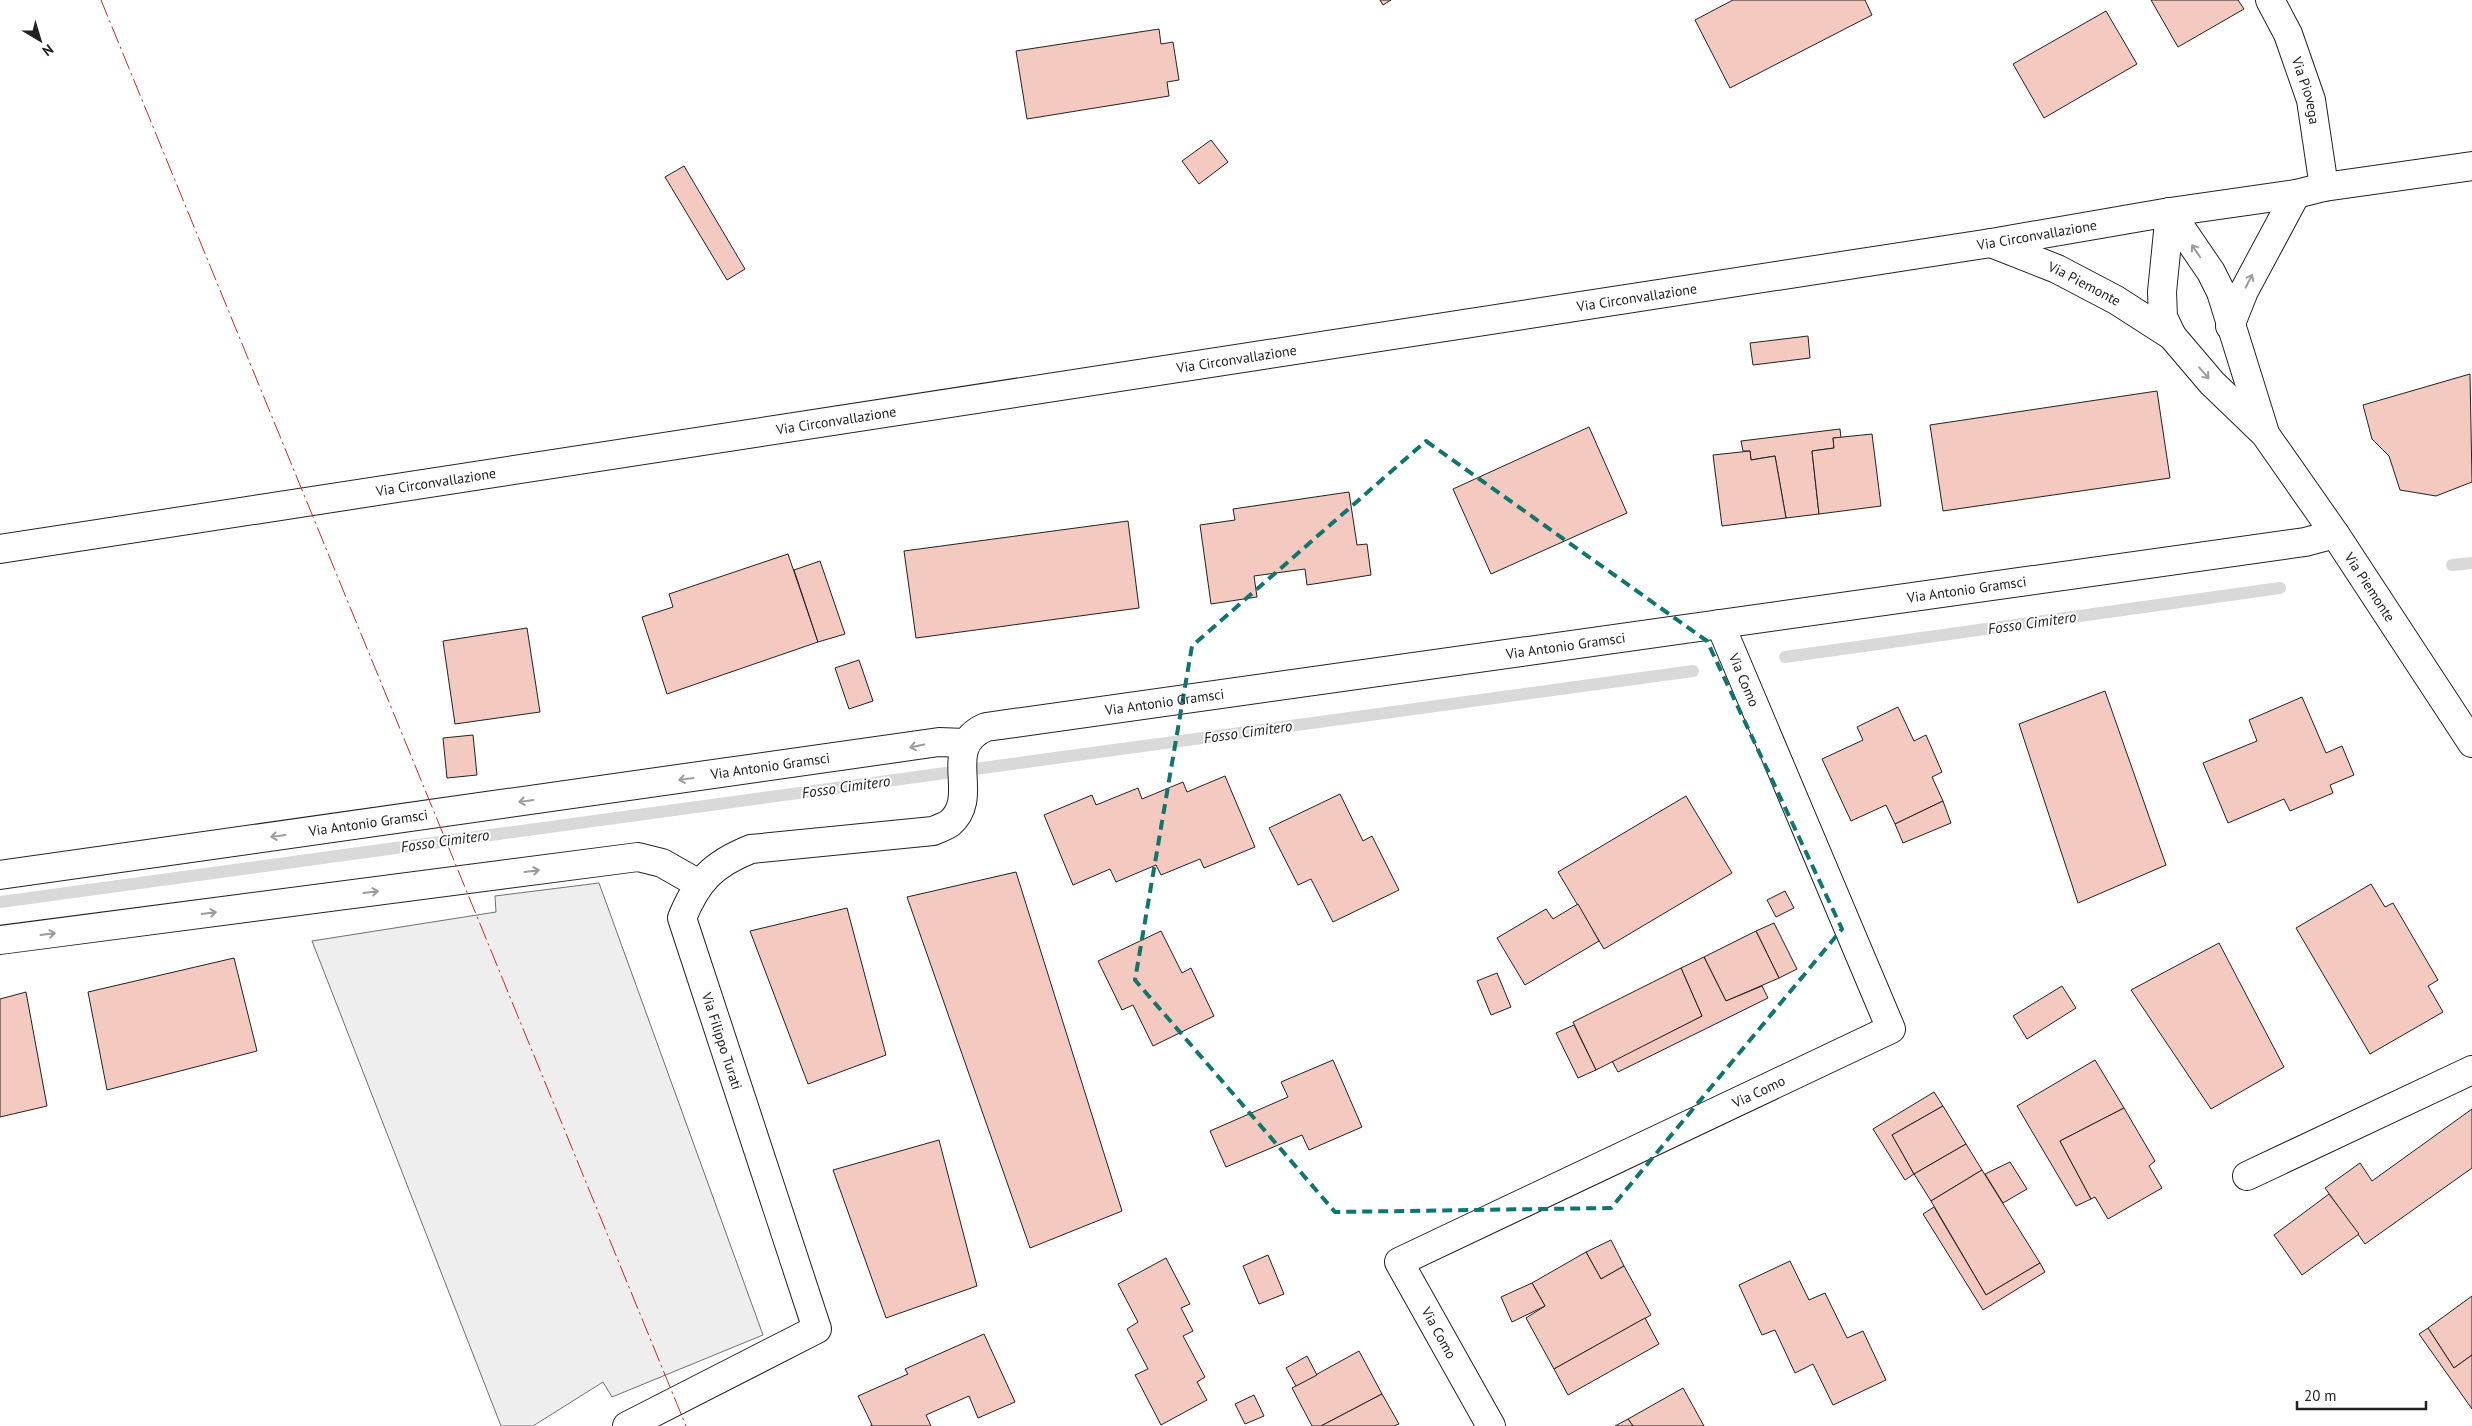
<svg xmlns="http://www.w3.org/2000/svg" width="2472" height="1426" font-family="'PT Sans',sans-serif">
<style>
.green{fill:#eee;stroke:#6f6f6f}
.lines{fill:none;stroke-linecap:round;stroke-linejoin:round}
.stream{stroke:#d9d9d9;stroke-width:12}
.building{fill:#f3c9c0;stroke:#222}
.minor-casing{stroke:#222;stroke-width:30}
.major-casing{stroke:#222;stroke-width:30}
.minor{stroke:#fff;stroke-width:28}
.major{stroke:#fff;stroke-width:28}
.power{stroke:#c62828;stroke-width:1;stroke-dasharray:18 4 2.5 4;stroke-linecap:butt}
.oneway{stroke:#9c9c9c}
.marked{fill:none;stroke:#0f766e;stroke-width:4;stroke-dasharray:10 6;stroke-linejoin:round}
.labels{text-anchor:middle;stroke-width:4;stroke-linejoin:round;paint-order:stroke}
.street-label{font-size:14px;fill:#222;stroke:#fff}
.water-label{font-size:15px;font-style:italic;fill:#222;stroke:#fff}
</style>
<rect width="100%" height="100%" fill="#fff"/>
<!-- green -->
<polygon class="green" points="599,883 763,1335 612,1397 603,1382 533,1426 501,1426 312,941 496,912 495,896"/>
<g class="lines">
<!-- stream -->
<g class="stream">
<polyline points="2452,565 2472,563"/>
<polyline points="1785,657 2280,588"/>
<polyline points="0,902 1693,671"/>
</g>
</g>
<!-- building -->
<g class="building">
<polygon points="1380,0 1391,0 1383,5"/>
<polygon points="1733,0 1865,0 1872,15 1730,88 1695,20"/>
<polygon points="2151,0 2238,0 2244,9 2178,47"/>
<polygon points="2106,11 2137,64 2044,118 2013,64"/>
<polygon points="1159,29 1161,44 1173,42 1179,80 1167,82 1169,96 1027,119 1016,51"/>
<polygon points="1211,140 1228,162 1199,184 1182,161"/>
<polygon points="684,166 745,269 727,280 665,177"/>
<polygon points="1808,336 1810,358 1753,365 1750,343"/>
<polygon points="2470,374 2472,482 2436,496 2400,490 2389,456 2372,439 2363,405"/>
<polygon points="2157,391 2170,478 1943,511 1930,425"/>
<polygon points="1589,427 1627,513 1491,574 1453,489"/>
<polygon points="1840,429 1841,438 1833,438 1834,448 1812,451 1819,514 1786,518 1775,456 1751,460 1750,451 1743,451 1741,441"/>
<polygon points="1872,434 1881,506 1819,514 1812,451 1834,448 1833,438"/>
<polygon points="1750,451 1751,460 1775,456 1786,518 1722,526 1713,455"/>
<polygon points="1349,492 1357,545 1367,544 1371,575 1307,585 1305,569 1254,576 1257,597 1211,604 1200,525 1235,520 1233,509"/>
<polygon points="1128,521 1139,608 916,638 904,551"/>
<polygon points="788,554 818,642 667,694 642,617 673,607 669,594"/>
<polygon points="820,561 845,634 818,642 794,570"/>
<polygon points="527,628 540,712 455,724 443,641"/>
<polygon points="859,660 873,701 849,709 835,668"/>
<polygon points="2105,691 2166,865 2078,903 2019,724"/>
<polygon points="2302,697 2326,753 2342,746 2354,775 2330,785 2333,793 2290,811 2284,799 2228,823 2203,763 2257,741 2249,720"/>
<polygon points="1898,707 1914,741 1926,735 1942,772 1932,777 1943,801 1895,824 1886,805 1851,821 1822,759 1863,740 1857,727"/>
<polygon points="473,735 477,775 447,778 443,738"/>
<polygon points="1225,776 1255,847 1204,868 1200,859 1161,875 1156,865 1116,882 1110,869 1073,885 1044,815 1092,795 1096,805 1138,788 1142,799 1183,782 1187,792"/>
<polygon points="1340,794 1363,841 1372,836 1399,890 1333,922 1311,879 1298,885 1269,828"/>
<polygon points="1686,796 1732,873 1604,949 1558,872"/>
<polygon points="1943,801 1951,823 1903,843 1895,824"/>
<polygon points="1016,872 1122,1211 1030,1248 907,897"/>
<polygon points="2371,884 2385,907 2393,903 2438,980 2428,986 2443,1012 2370,1054 2296,928"/>
<polygon points="1785,891 1794,908 1776,917 1767,900"/>
<polygon points="1578,904 1599,941 1525,985 1497,938 1546,909 1553,919"/>
<polygon points="847,908 886,1055 808,1084 750,931"/>
<polygon points="1774,923 1797,969 1779,978 1756,931"/>
<polygon points="1161,931 1182,973 1191,968 1214,1016 1153,1046 1133,1005 1122,1010 1098,961"/>
<polygon points="1756,931 1779,978 1726,1001 1704,957"/>
<polygon points="2219,943 2284,1067 2211,1109 2131,990"/>
<polygon points="1704,957 1726,1001 1762,986 1768,998 1618,1072 1612,1061 1702,1016 1681,968"/>
<polygon points="234,958 257,1051 107,1090 88,992"/>
<polygon points="1681,968 1702,1016 1596,1070 1573,1022"/>
<polygon points="1497,973 1511,1007 1491,1015 1477,981"/>
<polygon points="2062,986 2076,1008 2027,1039 2013,1016"/>
<polygon points="26,992 47,1106 0,1117 0,999"/>
<polygon points="1574,1025 1596,1070 1578,1078 1556,1033"/>
<polygon points="1333,1060 1362,1127 1309,1150 1302,1135 1226,1167 1210,1131 1288,1097 1281,1082"/>
<polygon points="2095,1060 2124,1108 2060,1141 2091,1199 2076,1206 2017,1106"/>
<polygon points="1934,1092 1943,1106 1892,1135 1914,1174 1905,1180 1873,1129"/>
<polygon points="1943,1106 1966,1144 1914,1174 1892,1135"/>
<polygon points="2124,1108 2155,1161 2149,1166 2162,1188 2108,1219 2095,1197 2091,1199 2060,1141"/>
<polygon points="2472,1109 2472,1168 2365,1244 2325,1188 2360,1163 2372,1181"/>
<polygon points="939,1140 977,1286 886,1318 833,1170"/>
<polygon points="1966,1144 1982,1170 1931,1201 1914,1174"/>
<polygon points="2010,1162 2027,1189 2003,1203 1985,1174"/>
<polygon points="1982,1170 2040,1263 1986,1295 1931,1201"/>
<polygon points="2329,1194 2359,1234 2302,1275 2274,1235"/>
<polygon points="1934,1207 1986,1295 2040,1263 2045,1272 1983,1310 1923,1214"/>
<polygon points="1611,1240 1624,1266 1601,1279 1586,1252"/>
<polygon points="1586,1252 1601,1279 1624,1266 1651,1315 1554,1369 1526,1318 1545,1306 1532,1283"/>
<polygon points="1268,1255 1284,1294 1259,1304 1243,1266"/>
<polygon points="1166,1258 1190,1304 1181,1308 1193,1331 1183,1336 1205,1377 1197,1382 1207,1400 1161,1425 1135,1375 1148,1369 1127,1329 1138,1322 1118,1284"/>
<polygon points="1790,1261 1809,1300 1825,1293 1847,1338 1863,1331 1886,1380 1833,1405 1813,1364 1795,1373 1775,1330 1762,1335 1739,1285"/>
<polygon points="1532,1283 1545,1306 1512,1322 1501,1297"/>
<polygon points="2472,1296 2472,1355 2454,1368 2428,1328"/>
<polygon points="1645,1318 1659,1344 1568,1395 1554,1369"/>
<polygon points="2428,1328 2454,1368 2472,1355 2472,1409 2419,1334"/>
<polygon points="984,1334 1015,1402 978,1418 969,1396 926,1415 931,1426 870,1426 872,1425 858,1396 908,1374 905,1369"/>
<polygon points="1359,1351 1382,1394 1321,1426 1312,1426 1292,1388"/>
<polygon points="1307,1356 1317,1375 1296,1386 1286,1368"/>
<polygon points="1683,1388 1704,1426 1633,1426 1628,1419"/>
<polygon points="1382,1394 1399,1424 1394,1426 1321,1426"/>
<polygon points="1254,1395 1264,1416 1245,1424 1235,1404"/>
<polygon points="1628,1419 1633,1426 1615,1426"/>
</g>
<g class="lines">
<!-- minor casing -->
<g class="minor-casing">
<g id="minor">
<path id="s1" d="M2270,0L2288,34L2311,100L2324,187"/>
<polyline points="2170,212 2211,272 2221,292 2264,430"/>
<polyline points="2170,212 2162,292 2163,317 2172,336"/>
<path id="s2" d="M1991,243L2057,269L2116,300L2172,336L2212,383L2265,434L2335,534L2472,743"/>
<polyline points="2230,326 2244,291 2296,194"/>
<path id="s3" d="M0,875L939,742L965,743"/>
<polyline points="0,940 638,857 662,863 699,884"/>
<polyline points="2247,1176 2472,1070"/>
<path id="s4" d="M627,1426L817,1329L682,918C697,881 713,864 751,849L933,831C938,829 946,826 950,823C982,796 939,747 986,727L2305,542L2335,534"/>
<path id="s5" d="M1491,1426L1399,1262L1891,1029L1720,624"/>
</g>
</g>
<!-- major casing -->
<g class="major-casing">
<g id="major">
<path id="s6" d="M0,549L1991,243L2170,212L2296,194L2324,187L2472,166"/>
</g>
</g>
<!-- minor -->
<use href="#minor" class="minor"/>
<!-- major -->
<use href="#major" class="major"/>
<!-- power -->
<polyline class="power" points="101,0 686,1426"/>
</g>
<!-- one-way arrows -->
<defs><path id="oneway-shaft" d="M-6 0H5M1.5-3L5.5 0L1.5 3" fill="none" stroke-width="1.6" stroke-linecap="round" stroke-linejoin="round" transform="scale(1.25)"/></defs>
<g class="oneway">
<use href="#oneway-shaft" transform="translate(2196 251) rotate(-124)"/>
<use href="#oneway-shaft" transform="translate(2249 281) rotate(-63)"/>
<use href="#oneway-shaft" transform="translate(2204 373) rotate(49)"/>
<use href="#oneway-shaft" transform="translate(917 746) rotate(169)"/>
<use href="#oneway-shaft" transform="translate(686 779) rotate(172)"/>
<use href="#oneway-shaft" transform="translate(526 801) rotate(172)"/>
<use href="#oneway-shaft" transform="translate(278 836) rotate(172)"/>
<use href="#oneway-shaft" transform="translate(532 871) rotate(-7)"/>
<use href="#oneway-shaft" transform="translate(371 892) rotate(-7)"/>
<use href="#oneway-shaft" transform="translate(209 913) rotate(-7)"/>
<use href="#oneway-shaft" transform="translate(48 934) rotate(-7)"/>
</g>
<!-- marked area -->
<path class="marked" d="M1426,441L1707,641L1842,929L1611,1208L1335,1212L1135,980L1192,646Z"/>
<g class="labels">
<!-- street labels -->
<g class="street-label">
<text dy="5" stroke="none"><textPath href="#s1" startOffset="98">Via Piovega</textPath></text>
<text dy="5" stroke="none"><textPath href="#s6" startOffset="2061">Via Circonvallazione</textPath></text>
<text dy="5" stroke="none"><textPath href="#s2" startOffset="102">Via Piemonte</textPath></text>
<text dy="5" stroke="none"><textPath href="#s6" startOffset="1656">Via Circonvallazione</textPath></text>
<text dy="5" stroke="none"><textPath href="#s6" startOffset="1251">Via Circonvallazione</textPath></text>
<text dy="5" stroke="none"><textPath href="#s6" startOffset="846">Via Circonvallazione</textPath></text>
<text dy="5" stroke="none"><textPath href="#s6" startOffset="441">Via Circonvallazione</textPath></text>
<text dy="5" stroke="none"><textPath href="#s2" startOffset="525">Via Piemonte</textPath></text>
<text dy="5" stroke="none"><textPath href="#s4" startOffset="2049">Via Antonio Gramsci</textPath></text>
<text dy="5" stroke="none"><textPath href="#s4" startOffset="1644">Via Antonio Gramsci</textPath></text>
<text transform="translate(1744 680) rotate(67)" y="5">Via Como</text>
<text dy="5" stroke="none"><textPath href="#s4" startOffset="1239">Via Antonio Gramsci</textPath></text>
<text dy="5" stroke="none"><textPath href="#s3" startOffset="778">Via Antonio Gramsci</textPath></text>
<text dy="5" stroke="none"><textPath href="#s3" startOffset="372">Via Antonio Gramsci</textPath></text>
<text transform="translate(722 1041) rotate(72)" y="5">Via Filippo Turati</text>
<text dy="5" stroke="none"><textPath href="#s5" startOffset="586">Via Como</textPath></text>
<text transform="translate(1439 1333) rotate(61)" y="5">Via Como</text>
</g>
<!-- water labels -->
<g class="water-label">
<text transform="translate(2032 623) rotate(-8)" y="5">Fosso Cimitero</text>
<text transform="translate(1248 732) rotate(-8)" y="5">Fosso Cimitero</text>
<text transform="translate(846 787) rotate(-8)" y="5">Fosso Cimitero</text>
<text transform="translate(445 841) rotate(-8)" y="5">Fosso Cimitero</text>
</g>
</g>
<!-- north arrow -->
<g transform="translate(40 40) rotate(142)" stroke="#ffffff" stroke-width="4" paint-order="stroke">
<path d="M0-4L9 19L0 12L-9 19Z" fill="#222222"/>
<text y="-8" font-size="14" font-weight="bold" text-anchor="middle" fill="#222222">N</text>
</g>
<!-- scale -->
<path d="M2297 1401v8h129v-8" fill="none" stroke="#222222" stroke-width="2.5"/>
<text x="2304" y="1401" font-size="15" fill="#222222" stroke="#ffffff" stroke-width="4" paint-order="stroke">20 m</text>
</svg>
